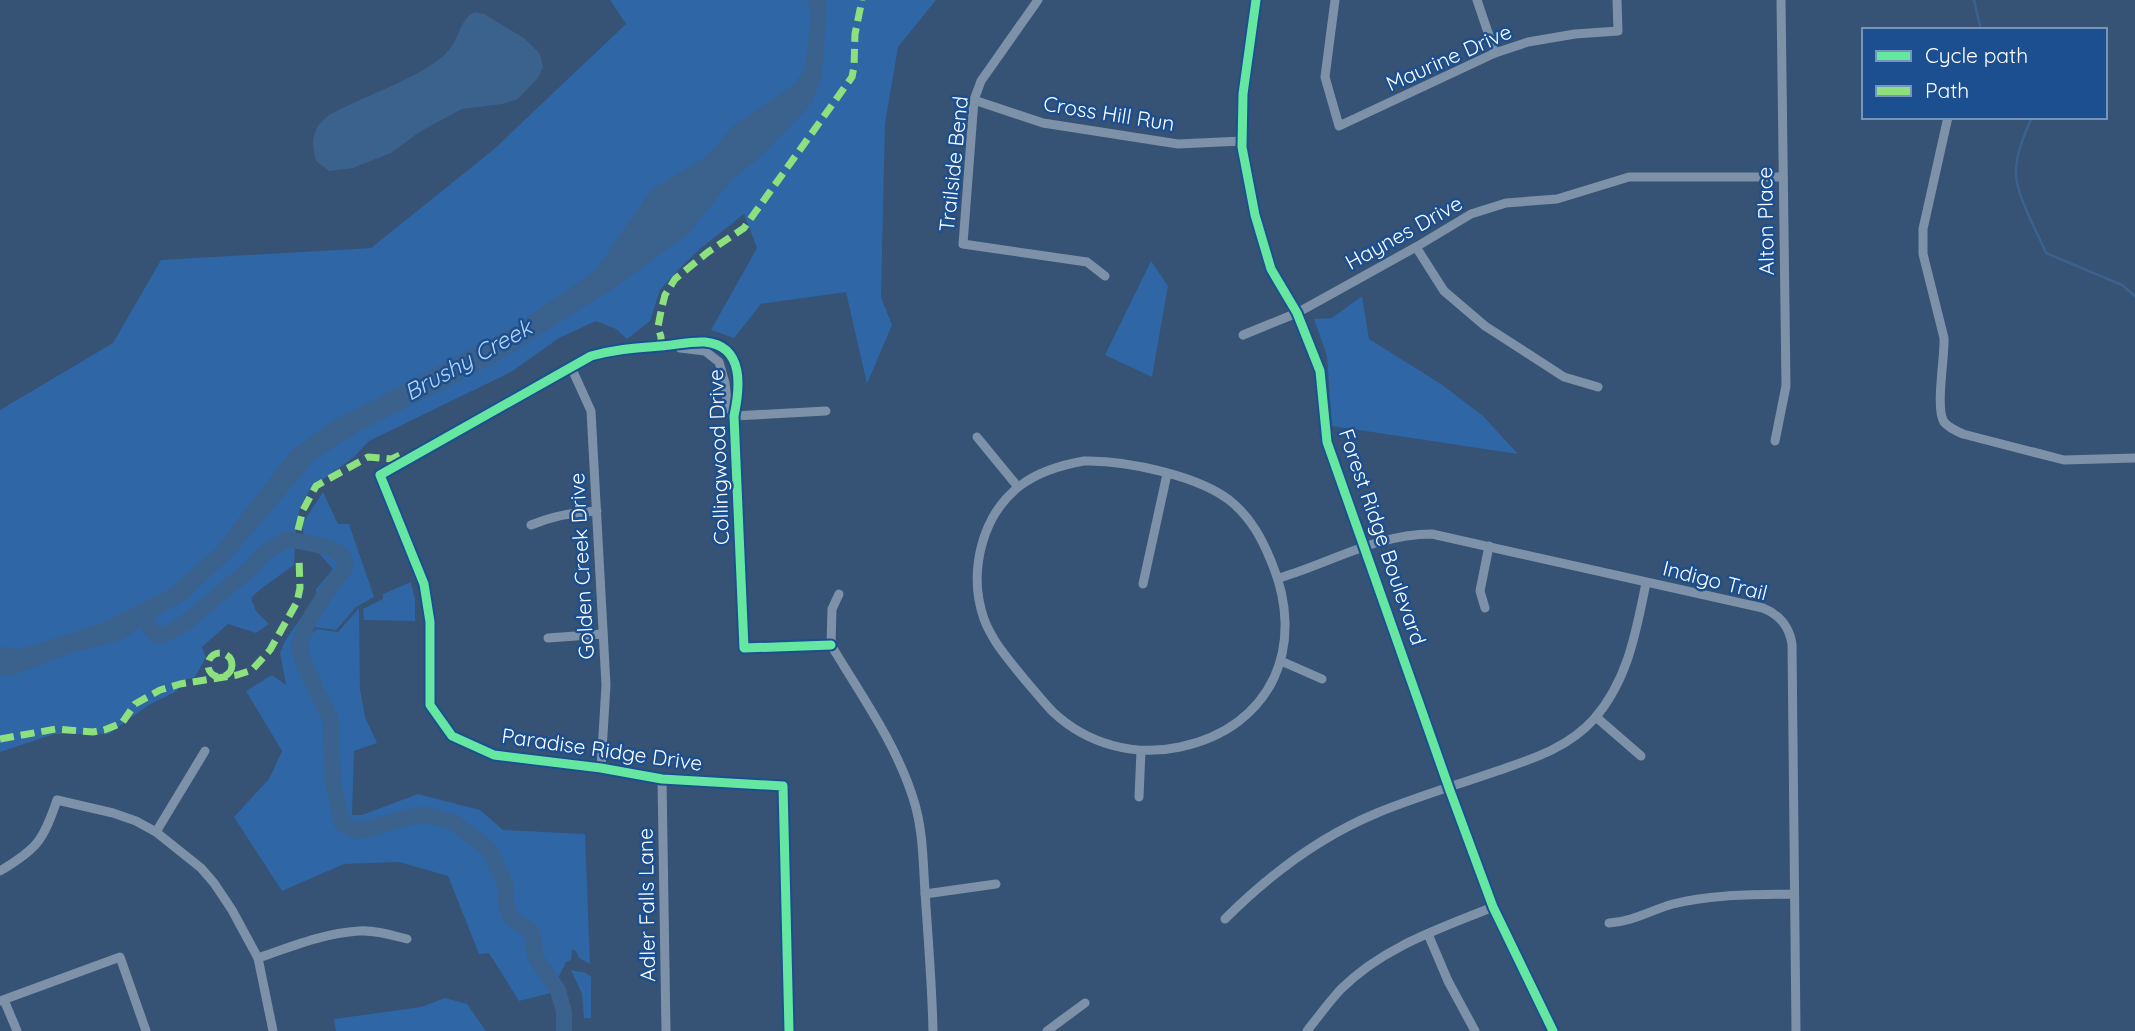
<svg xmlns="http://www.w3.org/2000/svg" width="2135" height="1031" font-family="Quicksand,sans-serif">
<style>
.green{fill:#2f66a5}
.water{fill:#3b618d}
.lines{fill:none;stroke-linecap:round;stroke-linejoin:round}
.stream{stroke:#3b618d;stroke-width:2.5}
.river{stroke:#3b618d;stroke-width:16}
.street{stroke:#7d92a8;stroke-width:9}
.secondary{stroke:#798da4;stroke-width:12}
.quiet{stroke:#8de07e;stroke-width:7;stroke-dasharray:14 7;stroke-linecap:butt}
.cycleway-casing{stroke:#1b4f8f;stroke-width:13}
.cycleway{stroke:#66e7a1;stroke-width:9}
.labels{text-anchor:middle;stroke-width:5;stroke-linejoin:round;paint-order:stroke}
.street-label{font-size:21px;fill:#fff;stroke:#1b4f8f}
.water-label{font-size:23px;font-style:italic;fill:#b5d3f5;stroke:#1b4f8f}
</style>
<rect width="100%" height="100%" fill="#365274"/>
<!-- green -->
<g class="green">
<polygon points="610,0 936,0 898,47 885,124 881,297 892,325 867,384 846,292 761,304 734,338 711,330 757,248 744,214 700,249 680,268 660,290 650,321 627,339 616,329 596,321 559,338 511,372 369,441 354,457 311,488 300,507 296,527 294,565 262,588 251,598 256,611 269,624 256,633 228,624 202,647 206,657 195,677 185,680 177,691 147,706 109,734 54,734 0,752 0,410 113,343 161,260 371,248 493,150 626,24"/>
<polygon points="1151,261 1168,286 1152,377 1105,355"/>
<polygon points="1362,296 1369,339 1441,384 1483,416 1518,454 1332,426 1327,356 1314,319 1332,318"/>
<polygon points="323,492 338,524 349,524 374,597 356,607 336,630 314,627 316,589 333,569 304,537 302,524"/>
<polygon points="411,582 415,600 415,621 364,620 363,609 383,599 383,594"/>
<polygon points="313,600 312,629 306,640 316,629 338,632 359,608 360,689 365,717 377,743 354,751 352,815 362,815 418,794 480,810 503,830 585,834 590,964 579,958 576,951 572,950 571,960 566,962 551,993 519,1001 489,953 479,954 448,876 399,862 344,864 282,891 234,817 269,779 282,751 246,691 272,675 286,685 280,653 285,641"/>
<polygon points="571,970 586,973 591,977 591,1018 584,1018 582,994"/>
<polygon points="445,998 467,1004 486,1031 336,1031 334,1019 421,1007"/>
</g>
<!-- water -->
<g class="water">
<polygon points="808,0 827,0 822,76 811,104 762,155 730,182 688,234 617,286 496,362 361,430 314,460 237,551 187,599 157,616 123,639 71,653 13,675 0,676 0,647 22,649 100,624 170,589 216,548 292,450 333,421 515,326 596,270 651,190 707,156 734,125 791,87 805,70 811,16"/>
<path d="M474,12L484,14L524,38L540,54L543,67L538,78L518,99L502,104L462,109L421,131L391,153L353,168L329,171L316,161C313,149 311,137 318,126C325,115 339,110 349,105C376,92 430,72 448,51C460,38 458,22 474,12Z"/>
</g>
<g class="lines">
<!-- stream -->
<g class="stream">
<polyline points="1974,0 1981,30"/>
<path d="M2032,117C2024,136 2015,155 2016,176C2017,196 2038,234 2046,253L2122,285L2135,296"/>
</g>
<!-- river -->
<polyline class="river" points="142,618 156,635 166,634 184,624 251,568 263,554 287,539 328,547 342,555 346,566 324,596 308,622 299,646 304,664 331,720 333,782 342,823 356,831 369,829 408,817 426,815 453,822 490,850 505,884 506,902 510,917 532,932 536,958 558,990 564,1012 564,1031"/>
<!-- street -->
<g class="street">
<polyline points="1038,0 981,81 974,100 963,244 1087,262 1105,276"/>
<polyline points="1335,0 1325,77 1339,126 1495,53 1528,42 1575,34 1618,31 1617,0"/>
<polyline points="1477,0 1495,53"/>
<polyline points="974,100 1043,123 1178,144 1242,141"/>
<path d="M1948,117L1923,229V254L1944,338C1945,358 1935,408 1944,422C1949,428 1956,431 1963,434L2064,460L2135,458"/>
<polyline points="1416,247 1444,291 1485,326 1564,377 1598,387"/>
<polyline points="1243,335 1297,313 1416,247 1471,214 1506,203 1557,199 1629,177 1783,177"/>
<polyline points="680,348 705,351 719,362 725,383 727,400 733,415"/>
<polyline points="571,367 591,411 606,685 601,768"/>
<polyline points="734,416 826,411"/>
<polyline points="977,437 1018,487"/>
<polyline points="1775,441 1786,386 1781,0"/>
<path d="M1084,461C1125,460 1203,476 1234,504C1252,520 1262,539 1271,561C1307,645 1273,727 1180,747C1134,757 1087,744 1053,712C1043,702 1034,690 1025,680C1010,661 993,643 984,619C968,573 981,515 1021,485C1040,471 1061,465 1084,461Z"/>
<path d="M531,525C553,516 573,512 597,511"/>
<path d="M1279,578C1330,563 1377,534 1432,534L1763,608C1780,615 1789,626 1792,644L1796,1031"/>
<polyline points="1143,584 1167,474"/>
<polyline points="1485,608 1480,591 1489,546"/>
<polyline points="548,638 603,634"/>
<path d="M831,645C861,695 897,745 914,801C923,830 923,861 925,892C928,938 932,984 933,1031"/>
<polyline points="831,645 832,609 839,594"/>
<polyline points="1281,661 1322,679"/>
<polyline points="1596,717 1641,756"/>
<polyline points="662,779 666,1031"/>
<polyline points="1139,797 1141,751"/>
<polyline points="156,832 205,751"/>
<path d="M0,871C37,849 43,841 57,800L113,813L136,821L156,832L201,868L214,883L232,910L258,958L273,1031"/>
<polyline points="925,894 996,884"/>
<path d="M1225,919C1269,875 1319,837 1377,813C1416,797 1457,785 1497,771C1532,759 1568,748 1594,719C1628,680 1636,632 1646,583"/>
<path d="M1609,923C1632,922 1651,910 1673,904C1713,894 1754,895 1794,894"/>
<polyline points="1428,934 1448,981 1475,1031"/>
<path d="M258,958C290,947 324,933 359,931C375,930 391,935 407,939"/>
<polyline points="4,1000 17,1031"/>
<polyline points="0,1001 120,957 146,1031"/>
<path d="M789,1031L783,786L662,779L601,768L494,755L452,736L430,705V622L424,584L380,475L591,356C615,349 637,348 661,346C675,345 691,341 705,342C745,346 740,388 734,416L744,648L831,645"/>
<polyline points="1047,1031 1085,1003"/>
<path d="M1307,1031C1318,1017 1329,1002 1341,989C1383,947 1439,929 1493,907"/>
</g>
<!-- secondary -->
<polyline class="secondary" points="1256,0 1243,94 1242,147 1255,215 1271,269 1297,313 1320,371 1327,442 1449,788 1493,907 1553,1031"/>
<!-- quiet -->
<g class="quiet">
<polyline points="661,346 661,337 658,327 661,311 665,295 675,279 708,252 744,228 852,77 854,67 855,34 862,0"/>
<polyline points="298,530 303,510 316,486 368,457 392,459 402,454"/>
<circle cx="220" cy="665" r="12"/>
<polyline points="0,739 56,729 93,732 104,730 122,723 135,704 160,690 180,684 237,675 252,670 270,650 297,602 300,588 299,558"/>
</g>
<!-- cycleway casing -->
<g class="cycleway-casing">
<g id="cycleway">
<polyline points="1256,0 1243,94 1242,147 1255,215 1271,269 1297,313 1320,371 1327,442 1449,788 1493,907 1553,1031"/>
<path d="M789,1031L783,786L662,779L601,768L494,755L452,736L430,705V622L424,584L380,475L591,356C615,349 637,348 661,346C675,345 691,341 705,342C745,346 740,388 734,416L744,648L831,645"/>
</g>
</g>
<!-- cycleway -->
<use href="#cycleway" class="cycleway"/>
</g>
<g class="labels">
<!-- street labels -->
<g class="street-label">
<text transform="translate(1449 58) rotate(-24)" y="7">Maurine Drive</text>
<text transform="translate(1109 114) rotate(9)" y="7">Cross Hill Run</text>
<text transform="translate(954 164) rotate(-84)" y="7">Trailside Bend</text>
<text transform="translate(1766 221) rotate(-91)" y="7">Alton Place</text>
<text transform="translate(1404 233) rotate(-29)" y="7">Haynes Drive</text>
<text transform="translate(719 457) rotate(-92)" y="7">Collingwood Drive</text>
<text transform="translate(1382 537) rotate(71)" y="7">Forest Ridge Boulevard</text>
<text transform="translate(582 566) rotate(-93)" y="7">Golden Creek Drive</text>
<text transform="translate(1715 581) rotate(14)" y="7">Indigo Trail</text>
<text transform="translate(602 750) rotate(8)" y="7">Paradise Ridge Drive</text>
<text transform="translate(647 905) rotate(-91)" y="7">Adler Falls Lane</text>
</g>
<!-- water labels -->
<g class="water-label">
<text transform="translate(468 360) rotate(-29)" y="8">Brushy Creek</text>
</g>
</g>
<!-- legend -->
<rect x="1862" y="28" width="245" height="91" fill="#1b4f8f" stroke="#7695bc" stroke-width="2"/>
<rect x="1876" y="51" width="35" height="10" fill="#66e7a1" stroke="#7695bc" stroke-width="2"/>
<text x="1925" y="63" font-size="21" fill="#ffffff">Cycle path</text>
<rect x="1876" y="86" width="35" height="10" fill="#8de07e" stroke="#7695bc" stroke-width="2"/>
<text x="1925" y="98" font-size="21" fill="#ffffff">Path</text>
</svg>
